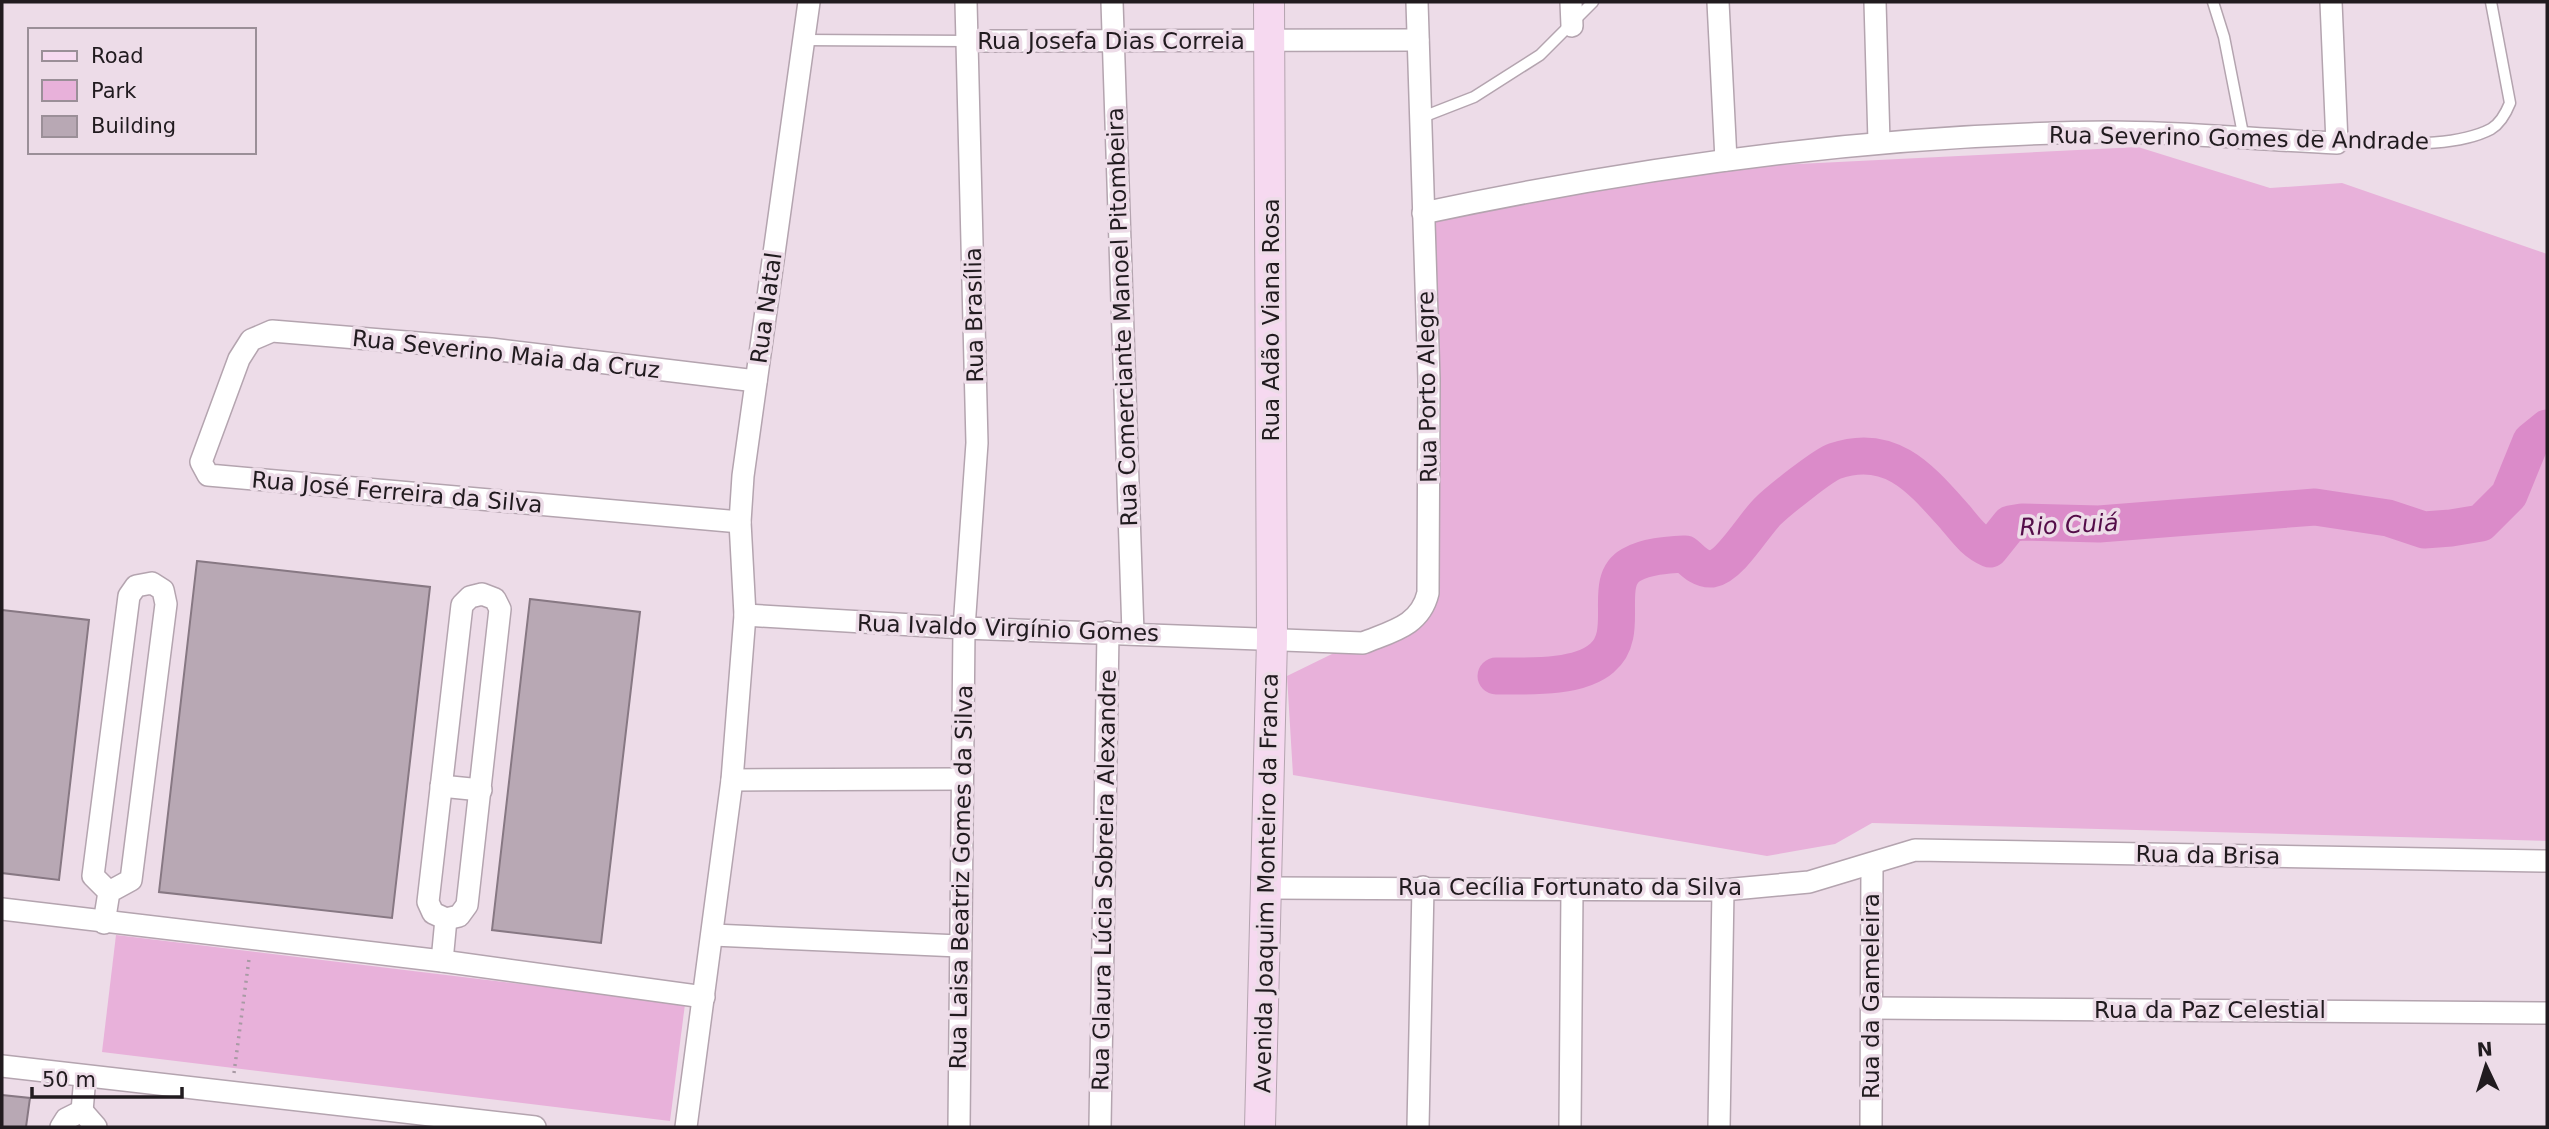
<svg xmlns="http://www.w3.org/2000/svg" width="2549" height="1129" font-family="'DejaVu Sans',sans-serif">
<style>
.green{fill:#e8b1da}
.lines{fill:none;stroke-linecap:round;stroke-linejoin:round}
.river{stroke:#db8bc9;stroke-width:37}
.building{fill:#b8a8b4;stroke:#877883;stroke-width:2}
.lane-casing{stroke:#b4a4af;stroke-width:13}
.street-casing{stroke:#b4a4af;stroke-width:24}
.secondary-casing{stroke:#b4a4af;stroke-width:32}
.path{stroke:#a89aa4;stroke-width:3.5;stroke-dasharray:2 5;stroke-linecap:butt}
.lane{stroke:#fff;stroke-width:10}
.street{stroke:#fff;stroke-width:21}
.secondary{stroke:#f6d9f0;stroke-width:30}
.labels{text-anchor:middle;stroke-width:7;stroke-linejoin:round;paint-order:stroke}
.street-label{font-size:23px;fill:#211b1f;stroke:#eddce8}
.water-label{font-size:24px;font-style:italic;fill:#540d49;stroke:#eddce8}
</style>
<rect width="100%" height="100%" fill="#eddce8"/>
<!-- green -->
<g class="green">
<polygon points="2138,147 2270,188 2342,183 2547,254 2547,841 1872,823 1835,844 1767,856 1293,775 1287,676 1424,609 1429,220 1699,169"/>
<polygon points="116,935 685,1004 670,1121 102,1052"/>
</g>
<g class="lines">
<!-- river -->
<path class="river" d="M1496,676C1526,676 1578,679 1602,658C1632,633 1601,582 1631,565C1647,556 1667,555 1685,554C1692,560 1700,570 1712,569C1730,566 1754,525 1767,512C1777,502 1823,465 1835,461C1891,442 1921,479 1955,517C1966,530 1974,542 1990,549L2010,524L2022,522L2099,524L2315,507L2388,518L2424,530L2451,528L2481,523L2509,495L2531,441L2547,428"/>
</g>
<!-- building -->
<g class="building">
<polygon points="197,561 430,587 392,918 159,892"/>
<polygon points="530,599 640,612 601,943 492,930"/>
<polygon points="2,610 89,620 59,880 2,873"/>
<polygon points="2,1095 30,1098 26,1127 2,1127"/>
</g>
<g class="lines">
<!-- lane casing -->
<g class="lane-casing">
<g id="lane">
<polyline points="2213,2 2224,37 2244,139"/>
<polyline points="803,40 967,41"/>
<polyline points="1420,118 1474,97 1540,55 1593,2"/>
<path d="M2337,143C2381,142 2451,150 2491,129C2501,123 2506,113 2510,103L2491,2"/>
</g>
</g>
<!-- street casing -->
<g class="street-casing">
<g id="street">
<polyline points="1112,2 1133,633"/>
<polyline points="1571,2 1572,26"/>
<polyline points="1718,2 1726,160"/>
<polyline points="1875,2 1879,142"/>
<polyline points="967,41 1418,40"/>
<path d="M1423,213C1649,165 1878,134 2110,132C2185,132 2261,140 2337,143L2331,2"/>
<polyline points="740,522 208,475 201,462 239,359 251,340 272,331 491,349 756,381"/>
<polygon points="482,594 495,599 500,609 467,905 459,916 446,919 433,913 428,902 462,605 470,597"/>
<path d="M745,615L964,628L1363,643C1392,631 1420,626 1428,593L1429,379L1417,2"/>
<polyline points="732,780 960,779"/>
<polyline points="441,786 481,790"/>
<polyline points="1266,888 1723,890 1809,882 1915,850 2547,861"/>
<polyline points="2,909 442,961 704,997"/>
<polyline points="104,923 109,892 93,876 129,596 136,586 152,583 163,590 166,604 131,880 109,892"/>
<polyline points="713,935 959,946"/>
<polyline points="442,961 446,919"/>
<polyline points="1872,1008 2547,1013"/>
<polyline points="2,1066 535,1127"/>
<polyline points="82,1111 96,1127"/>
<polyline points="61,1127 66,1119 82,1111 85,1077"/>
<polyline points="686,1127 732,780 745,615 740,522 743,476 809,2"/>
<polyline points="959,1127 964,628 977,443 966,2"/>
<polyline points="1100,1127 1108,632"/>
<polyline points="1418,1127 1423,887"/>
<polyline points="1570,1127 1572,890"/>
<polyline points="1719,1127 1723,890"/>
<polyline points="1871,1127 1872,864"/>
</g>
</g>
<!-- secondary casing -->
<g class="secondary-casing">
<polyline id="secondary" points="1260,1127 1272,639 1269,2"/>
</g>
<!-- path -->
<polyline class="path" points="234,1073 249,959"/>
<!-- lane -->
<use href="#lane" class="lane"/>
<!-- street -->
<use href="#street" class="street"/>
<!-- secondary -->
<use href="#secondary" class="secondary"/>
</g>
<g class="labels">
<!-- street labels -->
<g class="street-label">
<text x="1111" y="49">Rua Josefa Dias Correia</text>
<text transform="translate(2239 138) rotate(1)" y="8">Rua Severino Gomes de Andrade</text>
<text transform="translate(766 308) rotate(-82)" y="8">Rua Natal</text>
<text transform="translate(974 315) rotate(-91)" y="8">Rua Brasília</text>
<text transform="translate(1122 317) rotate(-92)" y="8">Rua Comerciante Manoel Pitombeira</text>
<text transform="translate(1271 320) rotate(-90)" y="8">Rua Adão Viana Rosa</text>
<text transform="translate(506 354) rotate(6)" y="8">Rua Severino Maia da Cruz</text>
<text transform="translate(1427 387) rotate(-91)" y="8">Rua Porto Alegre</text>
<text transform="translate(397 492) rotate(5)" y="8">Rua José Ferreira da Silva</text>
<text transform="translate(1008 628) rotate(2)" y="8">Rua Ivaldo Virgínio Gomes</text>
<text transform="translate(2208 855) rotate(1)" y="8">Rua da Brisa</text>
<text transform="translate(961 877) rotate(-89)" y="8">Rua Laisa Beatriz Gomes da Silva</text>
<text transform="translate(1104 880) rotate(-89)" y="8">Rua Glaura Lúcia Sobreira Alexandre</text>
<text transform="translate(1266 883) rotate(-89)" y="8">Avenida Joaquim Monteiro da Franca</text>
<text x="1570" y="895">Rua Cecília Fortunato da Silva</text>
<text transform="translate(1871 996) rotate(-90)" y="8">Rua da Gameleira</text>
<text x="2210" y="1018">Rua da Paz Celestial</text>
</g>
<!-- water labels -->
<g class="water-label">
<text transform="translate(2069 525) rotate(-3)" y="8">Rio Cuiá</text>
</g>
</g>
<!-- border -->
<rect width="2549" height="1129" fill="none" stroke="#211b1f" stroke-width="7"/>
<!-- legend -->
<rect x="28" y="28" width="228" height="126" fill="#eddce8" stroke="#9b8f98" stroke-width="2"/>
<rect x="42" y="51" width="35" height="10" fill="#f6d9f0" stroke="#9b8f98" stroke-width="2"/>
<text x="91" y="63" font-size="21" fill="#211b1f">Road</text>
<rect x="42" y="80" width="35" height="21" fill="#e8b1da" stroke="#9b8f98" stroke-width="2"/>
<text x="91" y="98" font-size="21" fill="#211b1f">Park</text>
<rect x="42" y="116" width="35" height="21" fill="#b8a8b4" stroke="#9b8f98" stroke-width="2"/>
<text x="91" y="133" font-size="21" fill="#211b1f">Building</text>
<!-- north arrow -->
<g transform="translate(2486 1066) rotate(356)" stroke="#eddce8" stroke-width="5" paint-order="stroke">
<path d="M0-5L12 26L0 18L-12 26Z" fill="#211b1f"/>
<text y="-10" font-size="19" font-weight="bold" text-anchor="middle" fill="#211b1f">N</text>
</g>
<!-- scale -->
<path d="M32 1087v10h150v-10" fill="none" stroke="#211b1f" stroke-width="3.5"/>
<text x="42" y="1087" font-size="21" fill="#211b1f" stroke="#eddce8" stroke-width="5" paint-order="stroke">50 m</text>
</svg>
